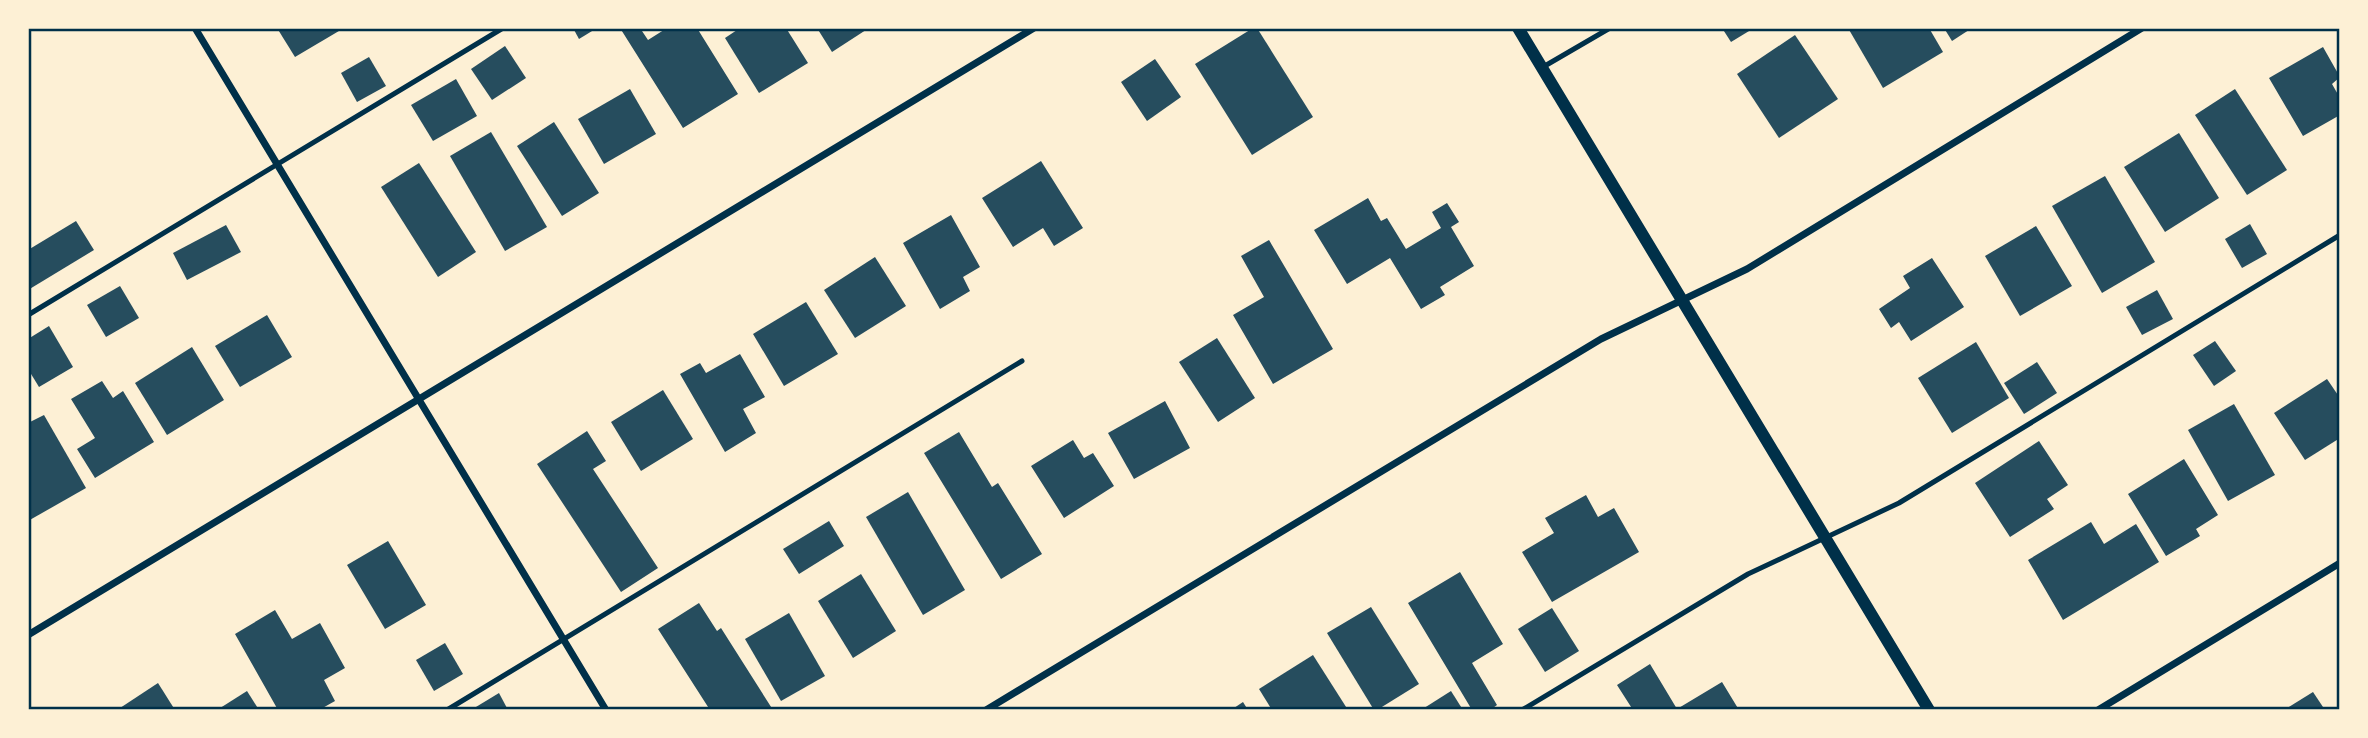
<svg xmlns="http://www.w3.org/2000/svg" width="2368" height="738" font-family="'DejaVu Sans',sans-serif">
<style>
.building{fill:#264d5e}
.lines{fill:none;stroke-linecap:round;stroke-linejoin:round}
.service{stroke:#003049;stroke-width:5}
.minor{stroke:#003049;stroke-width:7}
.tertiary{stroke:#003049;stroke-width:12}
.neatline{fill:none;stroke:#003049;stroke-width:2.5}
</style>
<rect width="100%" height="100%" fill="#fdf0d5"/>
<!-- building -->
<g class="building">
<polygon points="277,28 344,28 295,57"/>
<polygon points="573,28 597,28 579,39"/>
<polygon points="620,28 640,28 648,40 667,28 697,28 738,94 683,128"/>
<polygon points="740,28 786,28 808,63 759,93 725,38"/>
<polygon points="817,28 869,28 832,52"/>
<polygon points="1253,28 1257,28 1313,117 1252,155 1195,64"/>
<polygon points="1722,28 1754,28 1731,42"/>
<polygon points="1848,28 1929,28 1943,52 1883,88"/>
<polygon points="1944,28 1972,28 1952,41"/>
<polygon points="1795,35 1838,99 1779,138 1737,74"/>
<polygon points="505,46 526,78 492,100 471,69"/>
<polygon points="2323,47 2340,77 2332,84 2340,98 2340,115 2303,136 2269,78"/>
<polygon points="369,57 386,86 357,102 341,73"/>
<polygon points="1155,59 1181,97 1147,121 1121,82"/>
<polygon points="456,79 477,116 433,141 411,105"/>
<polygon points="630,89 656,134 604,164 578,119"/>
<polygon points="2235,89 2287,170 2247,195 2195,115"/>
<polygon points="554,122 599,193 562,216 517,146"/>
<polygon points="491,132 547,227 505,251 450,156"/>
<polygon points="2179,133 2219,198 2165,232 2124,167"/>
<polygon points="1041,161 1083,228 1054,246 1043,228 1013,247 982,198"/>
<polygon points="419,163 476,252 438,277 381,187"/>
<polygon points="2105,176 2155,262 2102,293 2052,206"/>
<polygon points="1368,198 1381,221 1387,218 1406,249 1441,228 1432,212 1447,203 1459,222 1451,227 1474,266 1440,287 1445,295 1421,309 1390,258 1347,284 1314,230"/>
<polygon points="951,215 980,267 963,277 970,291 940,309 903,243"/>
<polygon points="76,221 94,250 28,290 28,250"/>
<polygon points="2250,224 2267,254 2242,268 2225,239"/>
<polygon points="226,225 241,252 187,280 173,253"/>
<polygon points="2036,226 2072,286 2020,316 1985,256"/>
<polygon points="1269,240 1333,349 1273,384 1233,315 1264,297 1241,256"/>
<polygon points="875,257 906,306 855,338 824,290"/>
<polygon points="1932,258 1964,307 1911,341 1899,322 1891,328 1879,309 1910,288 1903,276"/>
<polygon points="120,286 139,318 106,337 87,305"/>
<polygon points="2157,290 2173,319 2142,335 2126,307"/>
<polygon points="806,302 838,354 784,386 753,334"/>
<polygon points="267,315 292,357 240,387 215,346"/>
<polygon points="49,326 73,367 39,387 28,369 28,339"/>
<polygon points="1217,338 1255,398 1218,422 1179,362"/>
<polygon points="2215,341 2236,371 2214,386 2193,355"/>
<polygon points="1976,342 2009,398 1952,433 1918,378"/>
<polygon points="192,347 224,400 167,435 135,383"/>
<polygon points="740,354 765,397 743,409 756,433 725,452 680,374 700,363 706,373"/>
<polygon points="2037,362 2057,393 2024,414 2004,383"/>
<polygon points="2327,379 2340,398 2340,438 2305,460 2274,413"/>
<polygon points="102,381 113,398 123,391 154,442 95,478 77,449 95,438 71,399"/>
<polygon points="663,390 693,439 641,471 611,422"/>
<polygon points="1165,401 1190,448 1134,479 1108,433"/>
<polygon points="2234,404 2275,475 2228,501 2188,430"/>
<polygon points="44,415 86,488 28,521 28,423"/>
<polygon points="587,431 606,461 593,469 658,568 621,592 537,464"/>
<polygon points="959,432 992,487 998,483 1042,554 1001,579 924,453"/>
<polygon points="1073,440 1084,458 1093,453 1114,486 1064,518 1031,466"/>
<polygon points="2039,441 2068,485 2047,499 2054,509 2010,537 1975,483"/>
<polygon points="2184,459 2218,515 2196,529 2200,536 2166,556 2128,494"/>
<polygon points="908,492 965,590 923,615 866,517"/>
<polygon points="1586,495 1598,517 1614,508 1639,552 1552,602 1522,552 1554,533 1545,518"/>
<polygon points="829,521 844,546 799,574 783,549"/>
<polygon points="2091,522 2104,544 2136,524 2159,562 2063,620 2028,560"/>
<polygon points="388,541 426,605 385,629 347,565"/>
<polygon points="1460,572 1503,644 1472,663 1497,705 1490,710 1472,710 1408,603"/>
<polygon points="861,574 896,631 853,658 818,601"/>
<polygon points="699,603 717,631 721,628 773,710 710,710 658,629"/>
<polygon points="1371,607 1419,684 1377,710 1374,710 1327,633"/>
<polygon points="1552,608 1579,651 1545,672 1518,629"/>
<polygon points="275,610 292,639 320,623 345,668 324,680 335,701 319,710 278,710 235,634"/>
<polygon points="789,613 825,676 781,701 745,639"/>
<polygon points="445,643 463,674 434,691 416,660"/>
<polygon points="1313,655 1348,710 1272,710 1259,689"/>
<polygon points="1650,664 1677,709 1722,682 1739,710 1633,710 1617,685"/>
<polygon points="158,683 175,710 117,710"/>
<polygon points="247,691 259,710 217,710"/>
<polygon points="1451,691 1463,710 1421,710"/>
<polygon points="2313,692 2325,710 2284,710"/>
<polygon points="499,693 508,710 471,710"/>
<polygon points="1243,702 1248,710 1231,710"/>
</g>
<g class="lines">
<!-- service -->
<g class="service">
<polyline points="1543,67 1610,28"/>
<polyline points="28,315 503,28"/>
<polyline points="447,710 1022,361"/>
<polyline points="1522,710 1748,574 1899,503 2340,235"/>
</g>
<!-- minor -->
<g class="minor">
<polyline points="195,28 606,710"/>
<polyline points="28,635 1034,28"/>
<polyline points="986,710 1601,339 1747,269 2142,28"/>
<polyline points="2098,710 2340,563"/>
</g>
<!-- tertiary -->
<polyline class="tertiary" points="1518,28 1929,710"/>
</g>
<!-- border -->
<rect width="2368" height="738" fill="none" stroke="#fdf0d5" stroke-width="60"/>
<rect x="30" y="30" width="2308" height="678" class="neatline"/>
</svg>
